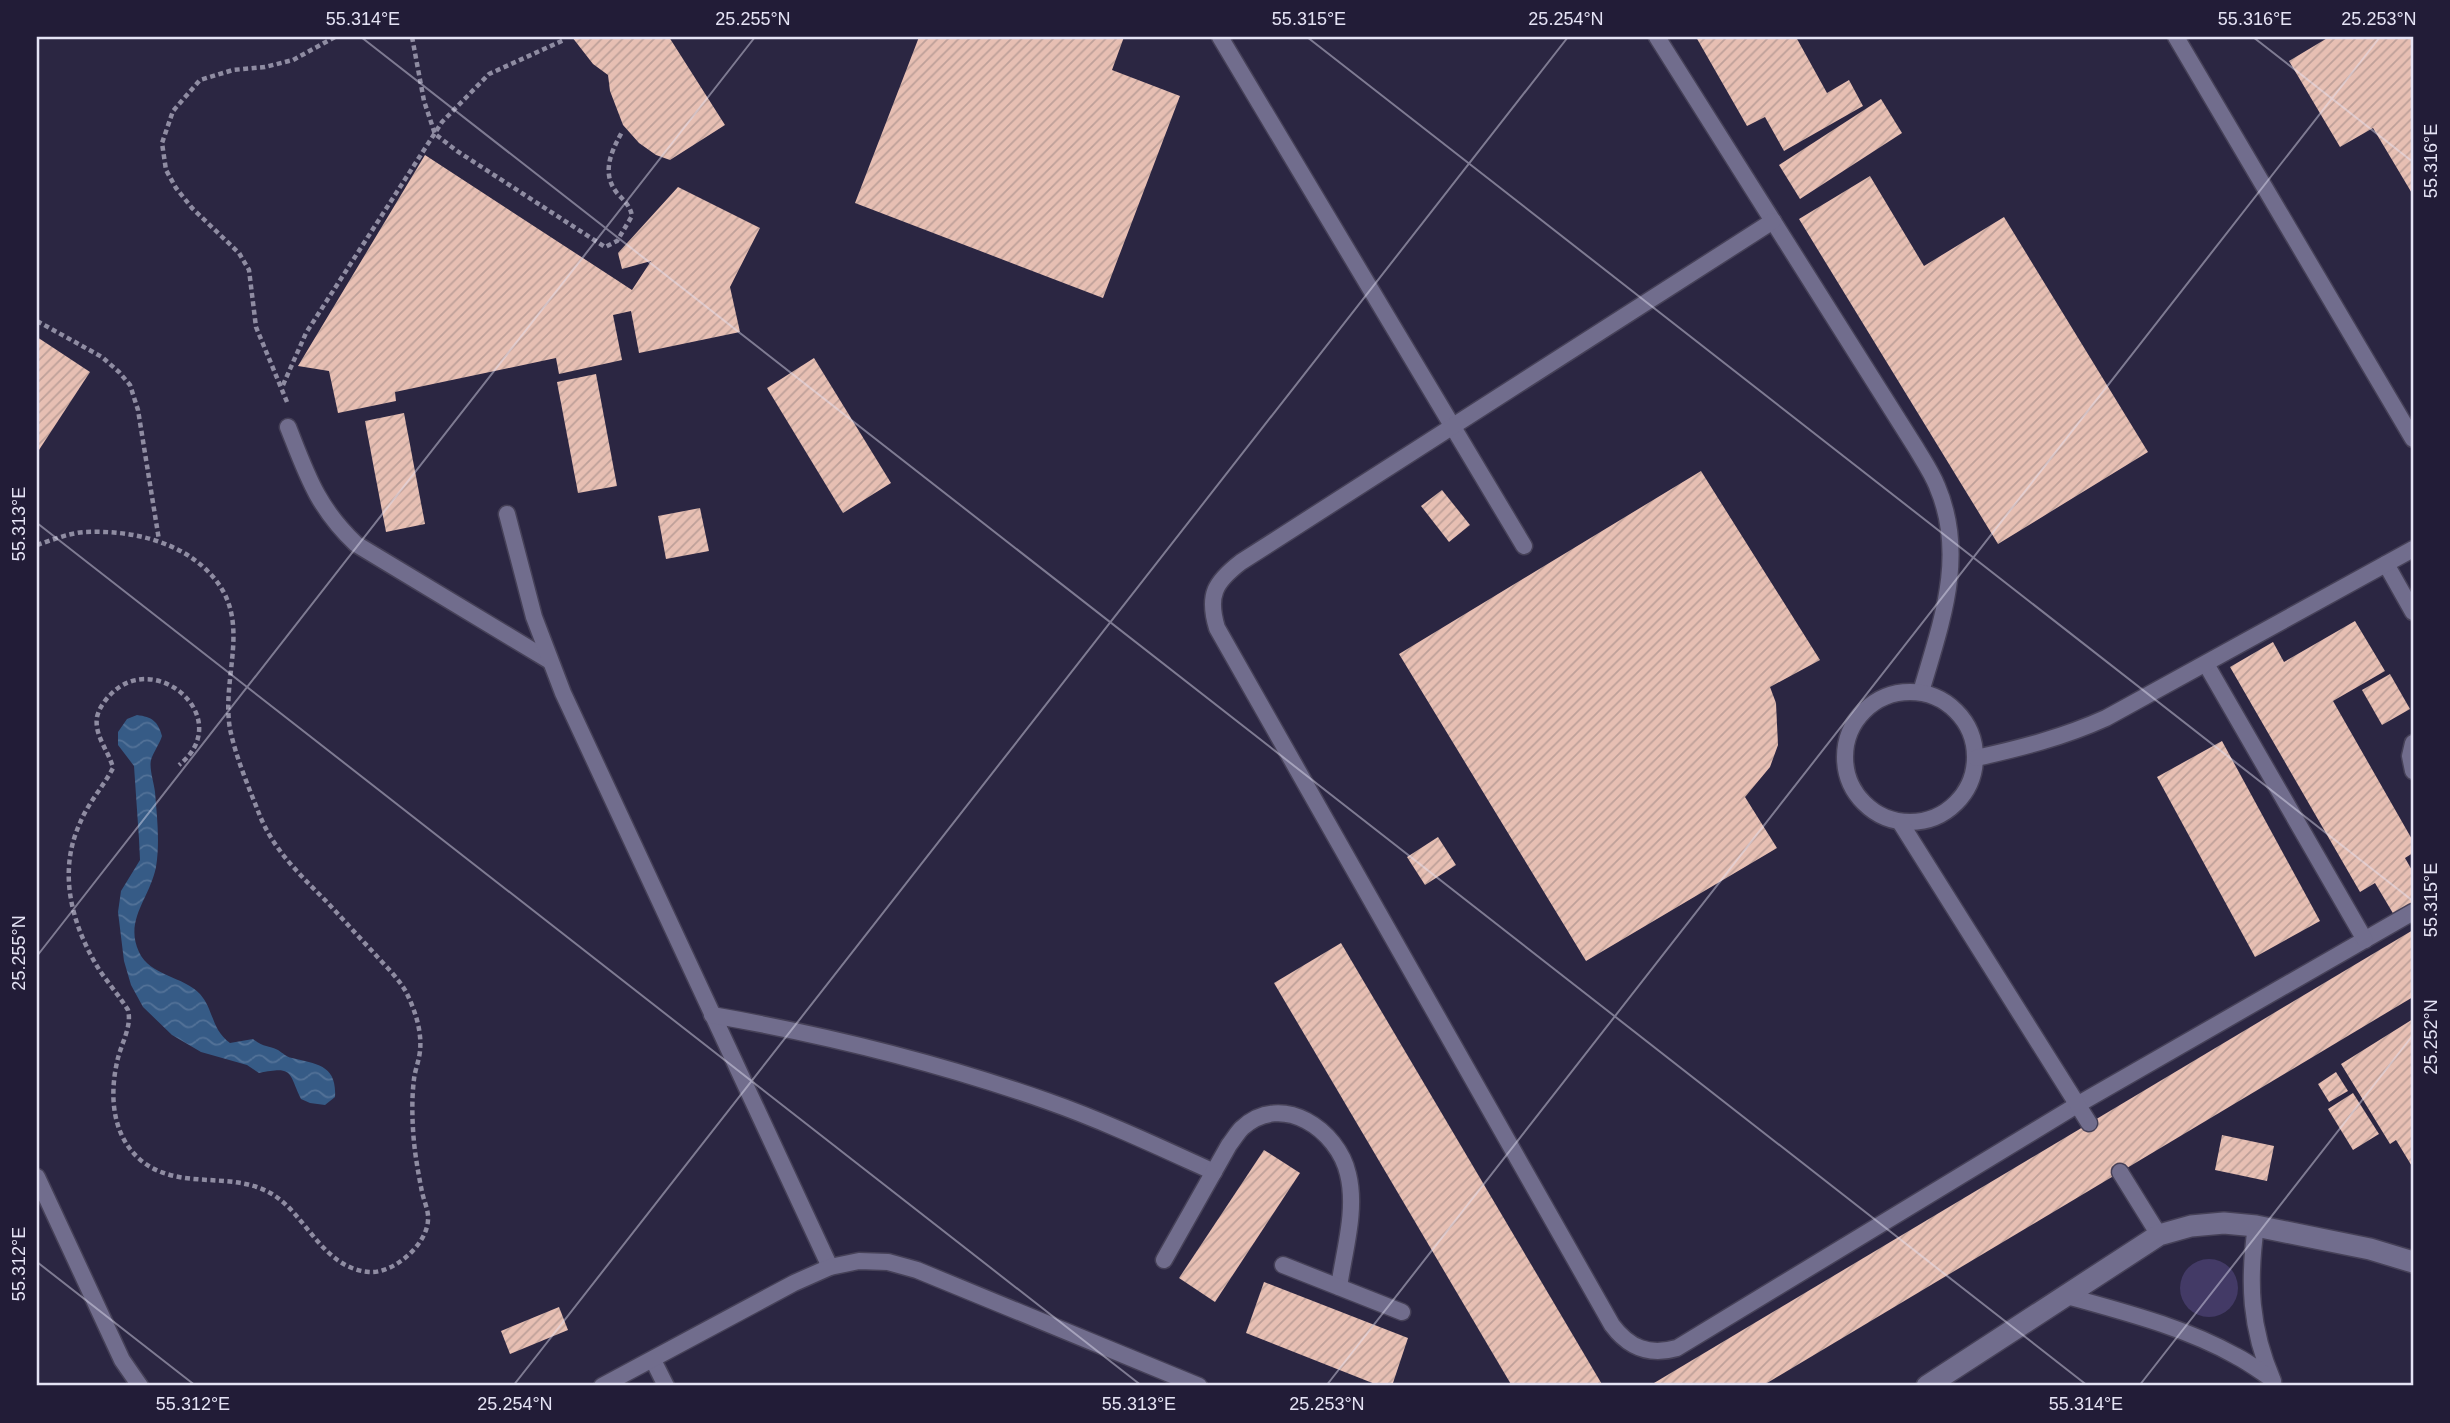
<svg xmlns="http://www.w3.org/2000/svg" width="2450" height="1423" font-family="Helvetica,sans-serif">
<style>
.garden{fill:#433a66}
.water{fill:url(#water-waves)}
.building{fill:url(#building-hatch)}
.lines{fill:none;stroke-linecap:round;stroke-linejoin:round}
.service-casing{stroke:#464158;stroke-width:19}
.minor-casing{stroke:#464158;stroke-width:24}
.path{stroke:#8f8ca2;stroke-width:4.5;stroke-dasharray:5 3.5;stroke-linecap:butt}
.service{stroke:#716d8d;stroke-width:16}
.minor{stroke:#716d8d;stroke-width:21}
.ticks{fill:none;stroke:#e5e3f5;stroke-width:2;stroke-opacity:0.45}
.neatline{fill:none;stroke:#e5e3f5;stroke-width:2.5}
.ticks-label{font-size:18px;text-anchor:middle;fill:#e5e3f5}
</style>
<defs>
<pattern id="water-waves" width="16" height="10" patternUnits="userSpaceOnUse" patternTransform="scale(1.75)"><rect width="16" height="10" fill="#365b86"/><path d="M0 5q4-4 8 0t8 0" fill="none" stroke="#537298"/></pattern>
<pattern id="building-hatch" width="6" height="6" patternUnits="userSpaceOnUse" patternTransform="scale(1.75)"><rect width="6" height="6" fill="#e7bfb3"/><path d="M-1 1l2-2M0 6l6-6M5 7l2-2" fill="none" stroke="#bea099"/></pattern>
</defs>
<rect width="100%" height="100%" fill="#2b2642"/>
<!-- garden -->
<circle class="garden" cx="2209" cy="1288" r="29"/>
<!-- water -->
<path class="water" d="M137,715C152,717 158,721 162,736C160,743 153,753 151,760C149,769 154,783 155,792C157,816 160,843 156,867C150,898 124,920 139,952C150,976 183,976 200,994C214,1010 211,1029 230,1043L253,1039C264,1048 268,1045 278,1050C283,1053 286,1057 292,1058C317,1064 337,1065 335,1097L325,1105L310,1103L301,1099C288,1072 294,1066 259,1073L247,1065L201,1052L172,1035L143,1007L131,985L124,961L118,912L121,891L140,860L139,839L134,766L118,745V732L127,719Z"/>
<!-- building -->
<g class="building">
<polygon points="572,37 669,37 725,125 670,160 656,155 639,143 623,125 610,91 608,75 593,64"/>
<polygon points="919,37 1124,37 1112,70 1180,96 1103,298 855,203"/>
<polygon points="1696,37 1796,37 1827,93 1849,80 1863,106 1784,151 1765,117 1747,126"/>
<polygon points="2329,37 2413,37 2413,195 2373,128 2340,147 2289,61"/>
<polygon points="1881,99 1902,133 1800,199 1779,165"/>
<polygon points="425,155 632,290 651,261 622,269 618,253 678,187 760,228 730,287 740,332 639,353 631,311 613,315 622,360 559,374 556,358 395,392 396,401 338,413 329,371 298,366"/>
<polygon points="1870,176 1924,266 2004,217 2148,452 1998,544 1799,219"/>
<polygon points="37,337 90,372 37,453"/>
<polygon points="814,358 891,483 843,513 767,388"/>
<polygon points="596,374 617,486 578,493 557,382"/>
<polygon points="404,413 425,524 386,532 365,421"/>
<polygon points="1701,471 1820,660 1770,687 1776,703 1778,745 1770,767 1745,797 1777,848 1586,961 1399,654"/>
<polygon points="1442,490 1470,525 1449,542 1421,506"/>
<polygon points="700,508 709,551 666,559 658,516"/>
<polygon points="2355,621 2385,671 2333,701 2413,841 2413,853 2405,858 2413,872 2413,904 2394,915 2375,883 2360,892 2230,667 2273,642 2284,662"/>
<polygon points="2390,674 2410,709 2382,725 2362,690"/>
<polygon points="2222,741 2320,921 2255,957 2157,777"/>
<polygon points="1438,837 1456,865 1425,885 1407,857"/>
<polygon points="2413,930 2413,997 1762,1386 1649,1386"/>
<polygon points="1341,943 1603,1386 1512,1386 1274,983"/>
<polygon points="2413,1019 2413,1168 2396,1140 2390,1144 2341,1064"/>
<polygon points="2336,1072 2348,1091 2329,1102 2318,1084"/>
<polygon points="2353,1093 2379,1134 2353,1150 2328,1109"/>
<polygon points="2222,1135 2274,1146 2267,1181 2215,1170"/>
<polygon points="1264,1150 1300,1173 1215,1302 1179,1278"/>
<polygon points="1264,1282 1408,1338 1392,1386 1380,1386 1246,1333"/>
<polygon points="559,1307 568,1330 510,1354 501,1331"/>
</g>
<g class="lines">
<!-- service casing -->
<g class="service-casing">
<g id="service">
<polyline points="1220,37 1524,546"/>
<path d="M1657,37L1916,448C1923,460 1932,473 1937,486C1967,556 1941,623 1921,692"/>
<polyline points="2176,37 2413,439"/>
<path d="M1773,221L1241,562C1215,582 1207,595 1217,628L1612,1325C1629,1348 1649,1356 1677,1348L2077,1105L2413,912"/>
<path d="M288,427C307,475 317,507 356,544L550,661"/>
<polyline points="507,514 534,617 563,693 830,1267"/>
<polyline points="2386,564 2413,612"/>
<polyline points="2206,664 2365,940"/>
<circle cx="1910" cy="757" r="65"/>
<polyline points="2413,743 2410,756 2413,771"/>
<path d="M1976,758C2021,748 2064,737 2106,718L2413,549"/>
<polyline points="1900,822 2089,1123"/>
<path d="M712,1015C826,1035 939,1063 1047,1101C1104,1121 1159,1147 1214,1172"/>
<polyline points="2120,1172 2159,1235"/>
<polyline points="37,1177 122,1360 140,1386"/>
<path d="M2256,1226C2248,1282 2250,1328 2273,1381"/>
<path d="M1164,1260L1229,1145C1233,1140 1237,1133 1242,1128C1282,1091 1338,1130 1348,1174C1357,1210 1344,1251 1339,1287"/>
<polyline points="1283,1265 1402,1312"/>
<path d="M2067,1296C2124,1312 2184,1327 2236,1356C2248,1362 2260,1371 2272,1379"/>
<polyline points="653,1360 666,1386"/>
<polyline points="602,1386 794,1283 830,1267 859,1261 888,1262 917,1270 1199,1386"/>
</g>
</g>
<!-- minor casing -->
<g class="minor-casing">
<polyline id="minor" points="1927,1386 2159,1235 2191,1226 2224,1223 2256,1226 2370,1249 2413,1262"/>
</g>
<!-- path -->
<g class="path">
<path d="M412,37L424,101L435,134L457,151L605,247L617,241L632,216C630,205 624,201 617,193C601,173 611,152 622,132"/>
<polyline points="37,321 102,357 119,372 130,385 138,410 159,540"/>
<polyline points="283,385 306,333 442,122 489,74 564,40"/>
<polyline points="287,402 256,327 249,270 239,253 192,208 176,188 166,170 162,143 173,111 200,80 233,70 265,67 293,60 335,37"/>
<path d="M37,545C52,540 69,533 85,532C131,530 183,541 214,578C252,623 221,676 230,729C236,758 249,788 260,816C274,850 300,875 325,900C341,917 357,935 373,952C385,966 401,980 408,996C416,1013 422,1033 420,1051C419,1061 415,1070 414,1079C412,1095 412,1113 413,1129C414,1150 418,1172 422,1192C424,1201 429,1212 428,1220C427,1245 393,1274 369,1272C322,1268 306,1214 272,1194C232,1170 181,1191 143,1162C111,1137 109,1094 118,1058C122,1042 132,1026 128,1010C120,997 109,984 100,971C72,926 57,873 80,823C88,803 103,787 113,768C109,751 94,736 97,717C99,708 105,700 111,694C156,648 237,719 179,765"/>
</g>
<!-- service -->
<use href="#service" class="service"/>
<!-- minor -->
<use href="#minor" class="minor"/>
</g>
<!-- ticks -->
<path class="ticks" d="M361,37L2088,1386M1307,37L2413,901M2253,37L2413,162M37,523L1142,1386M37,956L755,37M37,1262L196,1386M513,1386L1568,37M1326,1386L2380,37M2139,1386L2413,1035"/>
<!-- border -->
<rect width="2450" height="1423" fill="none" stroke="#221c37" stroke-width="77"/>
<rect x="38" y="38" width="2374" height="1346" class="neatline"/>
<g class="ticks-label">
<text x="363" y="25">55.314°E</text>
<text x="753" y="25">25.255°N</text>
<text x="1309" y="25">55.315°E</text>
<text x="1566" y="25">25.254°N</text>
<text x="2255" y="25">55.316°E</text>
<text x="2379" y="25">25.253°N</text>
<text transform="translate(2431 161) rotate(-90)" y="6">55.316°E</text>
<text transform="translate(19 524) rotate(-90)" y="6">55.313°E</text>
<text transform="translate(2431 900) rotate(-90)" y="6">55.315°E</text>
<text transform="translate(19 953) rotate(-90)" y="6">25.255°N</text>
<text transform="translate(2431 1037) rotate(-90)" y="6">25.252°N</text>
<text transform="translate(19 1264) rotate(-90)" y="6">55.312°E</text>
<text x="193" y="1410">55.312°E</text>
<text x="515" y="1410">25.254°N</text>
<text x="1139" y="1410">55.313°E</text>
<text x="1327" y="1410">25.253°N</text>
<text x="2086" y="1410">55.314°E</text>
</g>
</svg>
